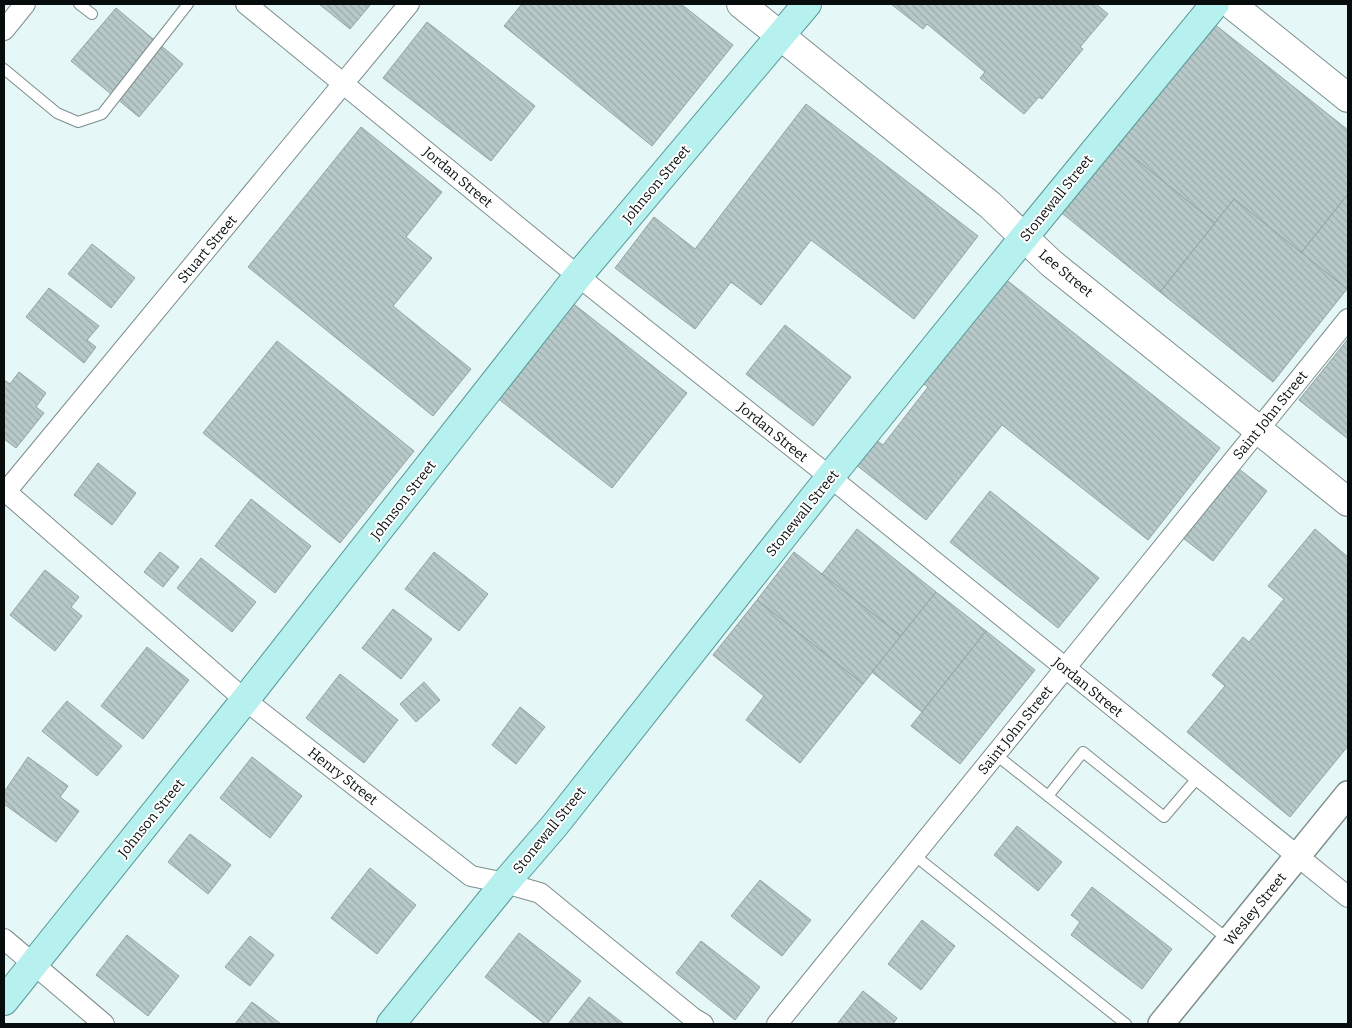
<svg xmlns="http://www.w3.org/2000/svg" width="1352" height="1028" font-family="Bitter,serif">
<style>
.building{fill:url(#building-back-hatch);stroke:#93a4a4}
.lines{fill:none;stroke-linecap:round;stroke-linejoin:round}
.service-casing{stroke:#7e8e8e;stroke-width:12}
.minor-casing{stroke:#7e8e8e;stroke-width:22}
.tertiary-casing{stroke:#7e8e8e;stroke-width:28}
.secondary-casing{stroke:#7e8e8e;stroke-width:30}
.primary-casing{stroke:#599a99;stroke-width:30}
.service{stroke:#fff;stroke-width:10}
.minor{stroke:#fff;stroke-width:20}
.tertiary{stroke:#fff;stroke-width:25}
.secondary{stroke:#fff;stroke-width:28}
.primary{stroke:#b6f0ef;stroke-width:28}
.labels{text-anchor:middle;stroke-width:4;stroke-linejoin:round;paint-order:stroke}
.street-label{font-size:14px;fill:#070d0d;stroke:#fff}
</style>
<defs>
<pattern id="building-back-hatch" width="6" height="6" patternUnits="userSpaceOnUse" patternTransform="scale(1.25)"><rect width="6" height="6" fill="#b8c9c9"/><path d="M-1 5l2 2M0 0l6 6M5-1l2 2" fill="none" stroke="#9dabab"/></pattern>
</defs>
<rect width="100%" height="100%" fill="#e5f7f6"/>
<!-- building -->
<g class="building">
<polygon points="319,4 371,4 350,29"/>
<polygon points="522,4 681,4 733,45 652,146 504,26"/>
<polygon points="891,4 1096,4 1108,14 1080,47 1083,49 1042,99 1039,97 1024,114 980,78 985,72 927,24 923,29"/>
<polygon points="116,8 183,64 139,117 71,61"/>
<polygon points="427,22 535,106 491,161 383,78"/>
<polygon points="1213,23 1348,130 1348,194 1301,253 1234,199 1215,223 1117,144"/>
<polygon points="806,104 978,236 914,319 811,240 761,305 731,282 695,329 615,268 654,217 695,249"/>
<polygon points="361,127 442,192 406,237 432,258 393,306 471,369 433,416 248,267"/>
<polygon points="1117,144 1215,223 1160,292 1053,206 1096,160 1101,165"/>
<polygon points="1348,194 1348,285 1346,288 1301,253"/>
<polygon points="1234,199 1347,289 1273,382 1160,292"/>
<polygon points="92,244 135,278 111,308 68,274"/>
<polygon points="1004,278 1220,448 1148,540 1002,425 926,520 855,464 874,439 883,445 928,387 921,382"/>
<polygon points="49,288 99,326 87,340 96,347 84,363 26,317"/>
<polygon points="566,298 687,393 612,488 491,393"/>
<polygon points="785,325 851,377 813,426 746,374"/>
<polygon points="1348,339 1348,439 1299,400"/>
<polygon points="277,341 414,451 340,543 203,433"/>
<polygon points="19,372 46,393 36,407 44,413 16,448 4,439 4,380 10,384"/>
<polygon points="98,463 136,493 112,525 74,495"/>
<polygon points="1234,465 1267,491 1213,561 1179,535"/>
<polygon points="990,491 1099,578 1058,628 950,542"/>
<polygon points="251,499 311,546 275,593 215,546"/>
<polygon points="857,529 936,592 901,636 822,574"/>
<polygon points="1315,529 1348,557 1348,746 1290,817 1187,732 1225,686 1212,675 1243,637 1249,642 1284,599 1268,586"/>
<polygon points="160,552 179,567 163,587 144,572"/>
<polygon points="434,552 488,594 459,631 405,589"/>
<polygon points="794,552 901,636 863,684 757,600"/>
<polygon points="201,558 256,602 232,632 177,588"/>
<polygon points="45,570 79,597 71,607 82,616 55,651 10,615"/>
<polygon points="936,592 986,631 922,712 872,672"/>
<polygon points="757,600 863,684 800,763 746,720 764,696 713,655"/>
<polygon points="393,609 432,639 401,679 362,648"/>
<polygon points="986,631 1035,670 960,764 911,726"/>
<polygon points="147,647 189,680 143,739 101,706"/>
<polygon points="340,674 398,720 364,763 306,718"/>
<polygon points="424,682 440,700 416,722 400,704"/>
<polygon points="67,701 122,746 97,776 42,731"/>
<polygon points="520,707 545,727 516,764 492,745"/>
<polygon points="28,757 68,786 60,797 79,811 56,842 4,804 4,792"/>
<polygon points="252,757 302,796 270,838 220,798"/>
<polygon points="1017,826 1062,862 1038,891 994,855"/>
<polygon points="190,834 231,865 208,894 168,862"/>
<polygon points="370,868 416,905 377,954 331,918"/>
<polygon points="760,880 811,920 782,956 731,916"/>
<polygon points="1092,887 1172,949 1142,989 1071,935 1080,922 1071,915"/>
<polygon points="922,920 955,946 921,990 888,964"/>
<polygon points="519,933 581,981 547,1024 545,1024 485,977"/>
<polygon points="127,935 179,976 148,1016 96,975"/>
<polygon points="250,936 274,955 250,986 225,967"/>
<polygon points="701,941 760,987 735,1020 676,973"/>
<polygon points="863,991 897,1018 893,1024 837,1024"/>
<polygon points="589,997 624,1024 568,1024"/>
<polygon points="252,1002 281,1024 235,1024"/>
</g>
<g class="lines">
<!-- service casing -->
<g class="service-casing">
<g id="service">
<polyline points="79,4 92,14"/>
<polyline points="4,69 57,113 78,122 102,114 188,4"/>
<polyline points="995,754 1229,940"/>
<polyline points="1048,796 1083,752 1164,817 1199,776"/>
<polyline points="914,855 1126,1024"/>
</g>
</g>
<!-- minor casing -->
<g class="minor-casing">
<g id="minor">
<polyline points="246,4 578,276 830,477 1348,897"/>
<polyline points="4,30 25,4"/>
<polyline points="4,490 245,700 471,876 505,883 540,893 693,1018 703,1024"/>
<polyline points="4,494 409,4"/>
<polyline points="4,939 104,1024"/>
<polyline points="777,1024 1348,319"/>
</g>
</g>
<!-- tertiary casing -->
<g class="tertiary-casing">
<polyline id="tertiary" points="1161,1024 1348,794"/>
</g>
<!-- secondary casing -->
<g class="secondary-casing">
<g id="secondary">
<polyline points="741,4 990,205 1051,263 1348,502"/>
<polyline points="1231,4 1348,98"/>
</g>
</g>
<!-- primary casing -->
<g class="primary-casing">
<g id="primary">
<polyline points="4,1001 245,700 578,276 807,4"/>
<polyline points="391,1024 505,883 555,825 830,477 1025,236 1215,4"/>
</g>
</g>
<!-- service -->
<use href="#service" class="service"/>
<!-- minor -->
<use href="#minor" class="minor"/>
<!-- tertiary -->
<use href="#tertiary" class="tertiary"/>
<!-- secondary -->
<use href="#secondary" class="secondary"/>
<!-- primary -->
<use href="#primary" class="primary"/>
</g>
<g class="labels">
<!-- street labels -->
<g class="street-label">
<text transform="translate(458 177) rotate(40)" y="5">Jordan Street</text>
<text transform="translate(656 184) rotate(-50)" y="5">Johnson Street</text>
<text transform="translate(1056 198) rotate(-51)" y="5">Stonewall Street</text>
<text transform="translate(207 249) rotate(-50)" y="5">Stuart Street</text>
<text transform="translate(1066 273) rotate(40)" y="5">Lee Street</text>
<text transform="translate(1270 415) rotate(-51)" y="5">Saint John Street</text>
<text transform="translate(773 432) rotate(39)" y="5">Jordan Street</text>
<text transform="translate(403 500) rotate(-52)" y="5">Johnson Street</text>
<text transform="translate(802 513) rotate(-51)" y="5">Stonewall Street</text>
<text transform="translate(1088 687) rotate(39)" y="5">Jordan Street</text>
<text transform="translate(1015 730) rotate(-51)" y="5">Saint John Street</text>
<text transform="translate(343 776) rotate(38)" y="5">Henry Street</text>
<text transform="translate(151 818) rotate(-51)" y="5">Johnson Street</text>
<text transform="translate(549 830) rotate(-51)" y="5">Stonewall Street</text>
<text transform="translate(1255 909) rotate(-51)" y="5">Wesley Street</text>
</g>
</g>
<!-- border -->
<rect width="1352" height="1028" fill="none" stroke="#070d0d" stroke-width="10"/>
</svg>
